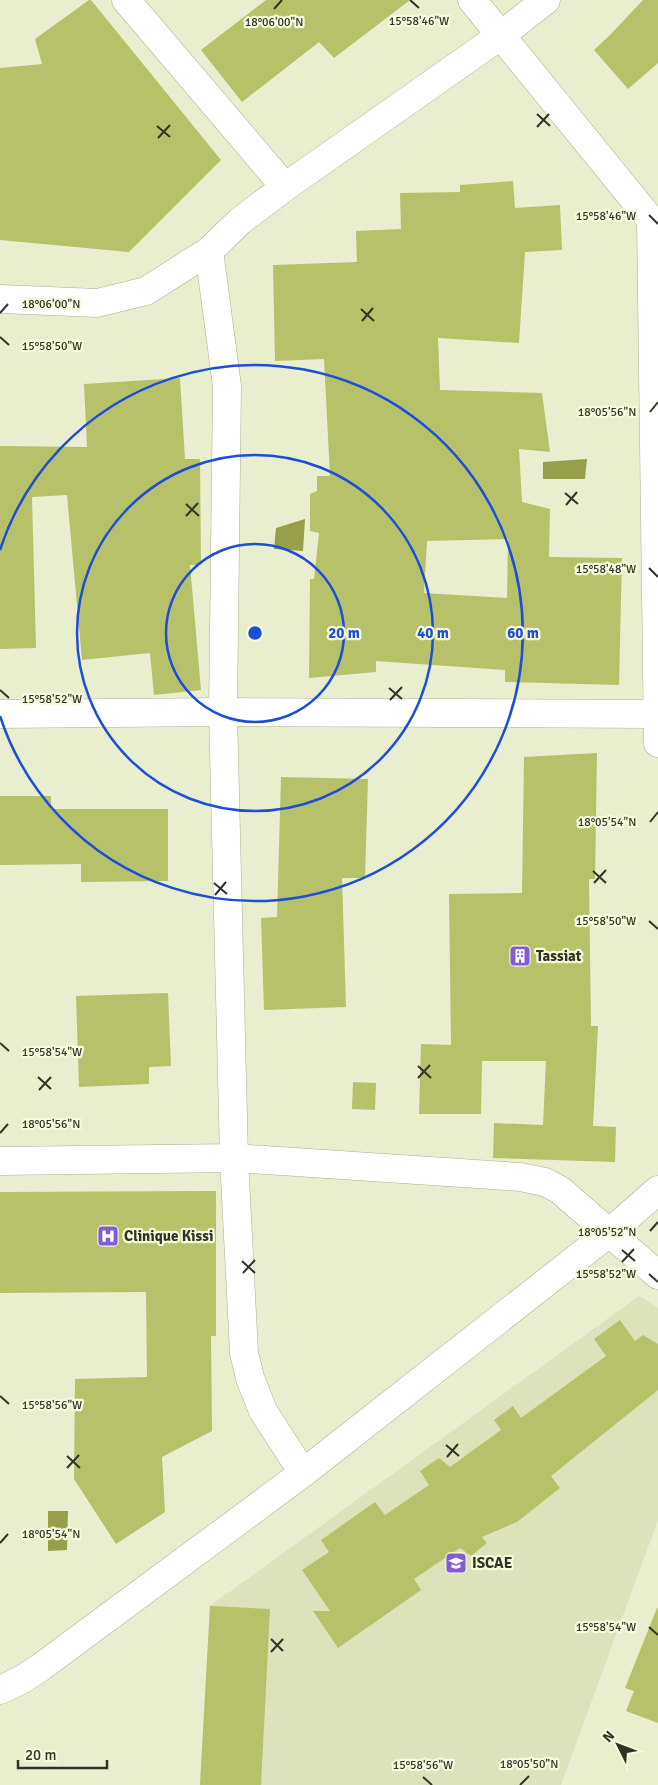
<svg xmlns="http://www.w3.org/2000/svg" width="658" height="1785" font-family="Signika,sans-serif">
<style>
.built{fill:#dce2ba}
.water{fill:#97a049}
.building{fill:#b7c16a;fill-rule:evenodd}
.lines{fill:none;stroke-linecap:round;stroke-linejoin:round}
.street-casing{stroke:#abb091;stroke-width:29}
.street{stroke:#fff;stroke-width:28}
.ticks{fill:none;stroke:#313327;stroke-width:2}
.ring{fill:none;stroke:#1d4ed8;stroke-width:2.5}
.labels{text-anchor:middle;stroke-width:4.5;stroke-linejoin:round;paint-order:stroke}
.poi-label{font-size:15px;font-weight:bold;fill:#313327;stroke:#f6fcdb;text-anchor:start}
.ticks-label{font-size:12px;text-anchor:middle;fill:#313327;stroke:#f6fcdb;stroke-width:4.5;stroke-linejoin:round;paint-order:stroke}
.centre{fill:#1d4ed8;stroke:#f6fcdb;stroke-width:2.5}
.ring-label{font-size:15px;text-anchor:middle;font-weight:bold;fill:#1d4ed8;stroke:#f6fcdb;stroke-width:4.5;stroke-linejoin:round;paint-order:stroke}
</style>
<rect width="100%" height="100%" fill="#e9eece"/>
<!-- built -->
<polygon class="built" points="639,1296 658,1308 658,1520 561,1785 200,1785 210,1606"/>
<!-- water -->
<g class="water">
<polygon points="587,459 585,479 543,479 543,462"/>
<polygon points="305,519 303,551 274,549 276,528"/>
<polygon points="48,1511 68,1511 67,1550 48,1551"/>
</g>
<!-- building -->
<g class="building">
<polygon points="89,0 91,0 221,160 129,252 0,240 0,68 42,64 35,39"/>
<polygon points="266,0 410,0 334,58 319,42 242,102 201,50"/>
<polygon points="643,0 658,0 658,63 628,89 594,50 610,35"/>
<path d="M513,181L515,208L560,205L562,250L525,252L519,343L438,338L440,390L542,393L550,452L519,449L522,502L550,509L549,557L622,558L619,685L505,682V670L376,661V672L309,678L310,579H314L319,533L310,531V494L317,491V476H330L324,359L275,361L273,265L357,262L356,231L401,229L400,193L460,192V185ZM508,539L507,598L424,593L427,541Z"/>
<polygon points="180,378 185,459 200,459 201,565 190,565 201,690 154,695 150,653 82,660 67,495 32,497 36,648 0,649 0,446 87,447 84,384"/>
<polygon points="597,753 595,879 589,879 591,1026 598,1026 593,1126 616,1127 615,1162 493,1158 494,1123 543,1125 546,1061 482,1061 481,1114 419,1114 421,1044 451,1045 449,894 522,893 524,757"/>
<polygon points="281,777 368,779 365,878 342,878 346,1007 264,1010 261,918 277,917"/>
<polygon points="0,796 51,796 51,809 168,809 168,881 81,882 81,864 0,865"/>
<polygon points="168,993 171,1066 149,1067 149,1084 79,1087 76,996"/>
<polygon points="353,1082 376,1083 375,1110 352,1109"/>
<polygon points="216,1191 216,1336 211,1336 212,1431 162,1457 165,1512 116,1544 74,1479 75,1379 147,1377 146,1292 0,1293 0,1192"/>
<polygon points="620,1320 635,1341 643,1335 658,1344 658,1390 551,1476 560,1488 517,1522 482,1537 487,1543 471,1556 460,1548 414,1579 421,1590 338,1648 313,1611 330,1611 302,1570 329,1552 321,1540 375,1502 385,1515 429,1485 420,1471 439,1458 450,1467 501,1430 494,1420 513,1406 521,1418 606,1356 594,1339"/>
<polygon points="210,1606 270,1609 261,1785 200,1785"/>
<polygon points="657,1608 658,1608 658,1723 626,1711 634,1691 625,1688"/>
</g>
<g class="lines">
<!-- street casing -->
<g class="street-casing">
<g id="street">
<polyline points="126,0 285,187"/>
<polyline points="472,0 658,229"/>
<polyline points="651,220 658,743"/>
<polyline points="209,251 227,386 223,712 234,1158 244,1353 250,1378 263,1411 303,1473"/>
<polyline points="0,299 97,303 146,291 209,251 240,221 285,187 500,36 546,0"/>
<polyline points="0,714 223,712 657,714"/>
<polyline points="0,1161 234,1158 520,1177 545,1182 560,1190 658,1275"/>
<polyline points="0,1690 23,1679 41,1667 303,1473 609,1233 658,1190"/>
</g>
</g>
<!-- street -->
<use href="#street" class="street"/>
</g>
<!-- ticks -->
<path class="ticks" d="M410,0L419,8M274,9L282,0M537,114L550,126M157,126L170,137M537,127L549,114M158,138L170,125M649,215L658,224M361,309L374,321M0,313L8,304M362,321L373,308M0,337L9,345M650,412L658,402M565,493L578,504M186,504L199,516M566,505L577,492M186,516L198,503M649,568L658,577M389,688L402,699M0,690L9,698M390,700L402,687M650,822L658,812M593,871L606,883M214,883L227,894M594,883L606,870M215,895L226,882M649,921L658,929M0,1043L9,1051M418,1066L431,1078M38,1077L51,1089M418,1078L430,1065M39,1090L51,1077M0,1133L8,1124M650,1231L658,1222M622,1250L635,1261M242,1261L255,1273M622,1262L634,1249M243,1273L255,1260M649,1274L658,1282M0,1396L9,1404M446,1445L459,1456M67,1456L80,1468M447,1457L458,1444M67,1468L79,1455M0,1543L8,1534M649,1627L658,1635M271,1639L283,1651M271,1652L283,1639M423,1777L432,1785M520,1785L529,1776"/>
<!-- distance rings -->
<g class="ring">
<circle cx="255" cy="633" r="89"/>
<circle cx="255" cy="633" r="178"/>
<path d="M0 550A268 268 0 1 1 0 716"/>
</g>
<!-- icons -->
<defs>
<g id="building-square" transform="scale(1.125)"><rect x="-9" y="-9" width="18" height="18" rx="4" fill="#825bd5" stroke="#f6fcdb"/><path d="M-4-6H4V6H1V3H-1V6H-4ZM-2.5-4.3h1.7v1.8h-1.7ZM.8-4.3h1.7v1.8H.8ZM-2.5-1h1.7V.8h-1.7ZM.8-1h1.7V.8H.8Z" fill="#fff"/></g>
<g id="hospital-square" transform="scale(1.125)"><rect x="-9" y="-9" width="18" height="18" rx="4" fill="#825bd5" stroke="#f6fcdb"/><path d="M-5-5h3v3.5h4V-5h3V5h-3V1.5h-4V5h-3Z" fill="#fff"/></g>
<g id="university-square" transform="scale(1.125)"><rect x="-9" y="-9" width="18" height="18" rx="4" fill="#825bd5" stroke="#f6fcdb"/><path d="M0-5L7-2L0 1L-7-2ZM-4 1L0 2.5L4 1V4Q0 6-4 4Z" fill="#fff"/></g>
</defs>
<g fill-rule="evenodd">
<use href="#building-square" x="520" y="956"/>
<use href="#hospital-square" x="108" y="1236"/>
<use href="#university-square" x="456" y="1563"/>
</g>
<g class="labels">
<!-- poi labels -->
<g class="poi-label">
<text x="536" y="961">Tassiat</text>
<text x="124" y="1241">Clinique Kissi</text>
<text x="472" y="1568">ISCAE</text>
</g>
</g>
<g class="ticks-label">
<text x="419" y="25">15°58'46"W</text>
<text x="274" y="26">18°06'00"N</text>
<text x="606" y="220">15°58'46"W</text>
<text x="51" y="308">18°06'00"N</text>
<text x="52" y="350">15°58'50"W</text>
<text x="607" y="416">18°05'56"N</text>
<text x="606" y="573">15°58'48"W</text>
<text x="52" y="703">15°58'52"W</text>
<text x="607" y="826">18°05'54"N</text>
<text x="606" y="925">15°58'50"W</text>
<text x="52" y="1056">15°58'54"W</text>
<text x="51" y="1128">18°05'56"N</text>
<text x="607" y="1236">18°05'52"N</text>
<text x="606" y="1278">15°58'52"W</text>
<text x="52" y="1409">15°58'56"W</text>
<text x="51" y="1538">18°05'54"N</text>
<text x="606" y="1631">15°58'54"W</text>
<text x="529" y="1768">18°05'50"N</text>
<text x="423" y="1769">15°58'56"W</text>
</g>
<circle cx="255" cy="633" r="8" class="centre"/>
<g class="ring-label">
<text x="344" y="638">20 m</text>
<text x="433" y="638">40 m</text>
<text x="523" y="638">60 m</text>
</g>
<!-- north arrow -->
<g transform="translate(618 1745) rotate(312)" stroke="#f6fcdb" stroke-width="4" paint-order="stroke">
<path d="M0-4L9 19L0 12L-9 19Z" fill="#313327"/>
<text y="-8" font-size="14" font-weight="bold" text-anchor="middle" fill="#313327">N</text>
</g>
<!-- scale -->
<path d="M18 1760v8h89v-8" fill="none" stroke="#313327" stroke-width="2.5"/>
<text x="25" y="1760" font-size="15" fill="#313327" stroke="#f6fcdb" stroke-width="4" paint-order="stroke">20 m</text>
</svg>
